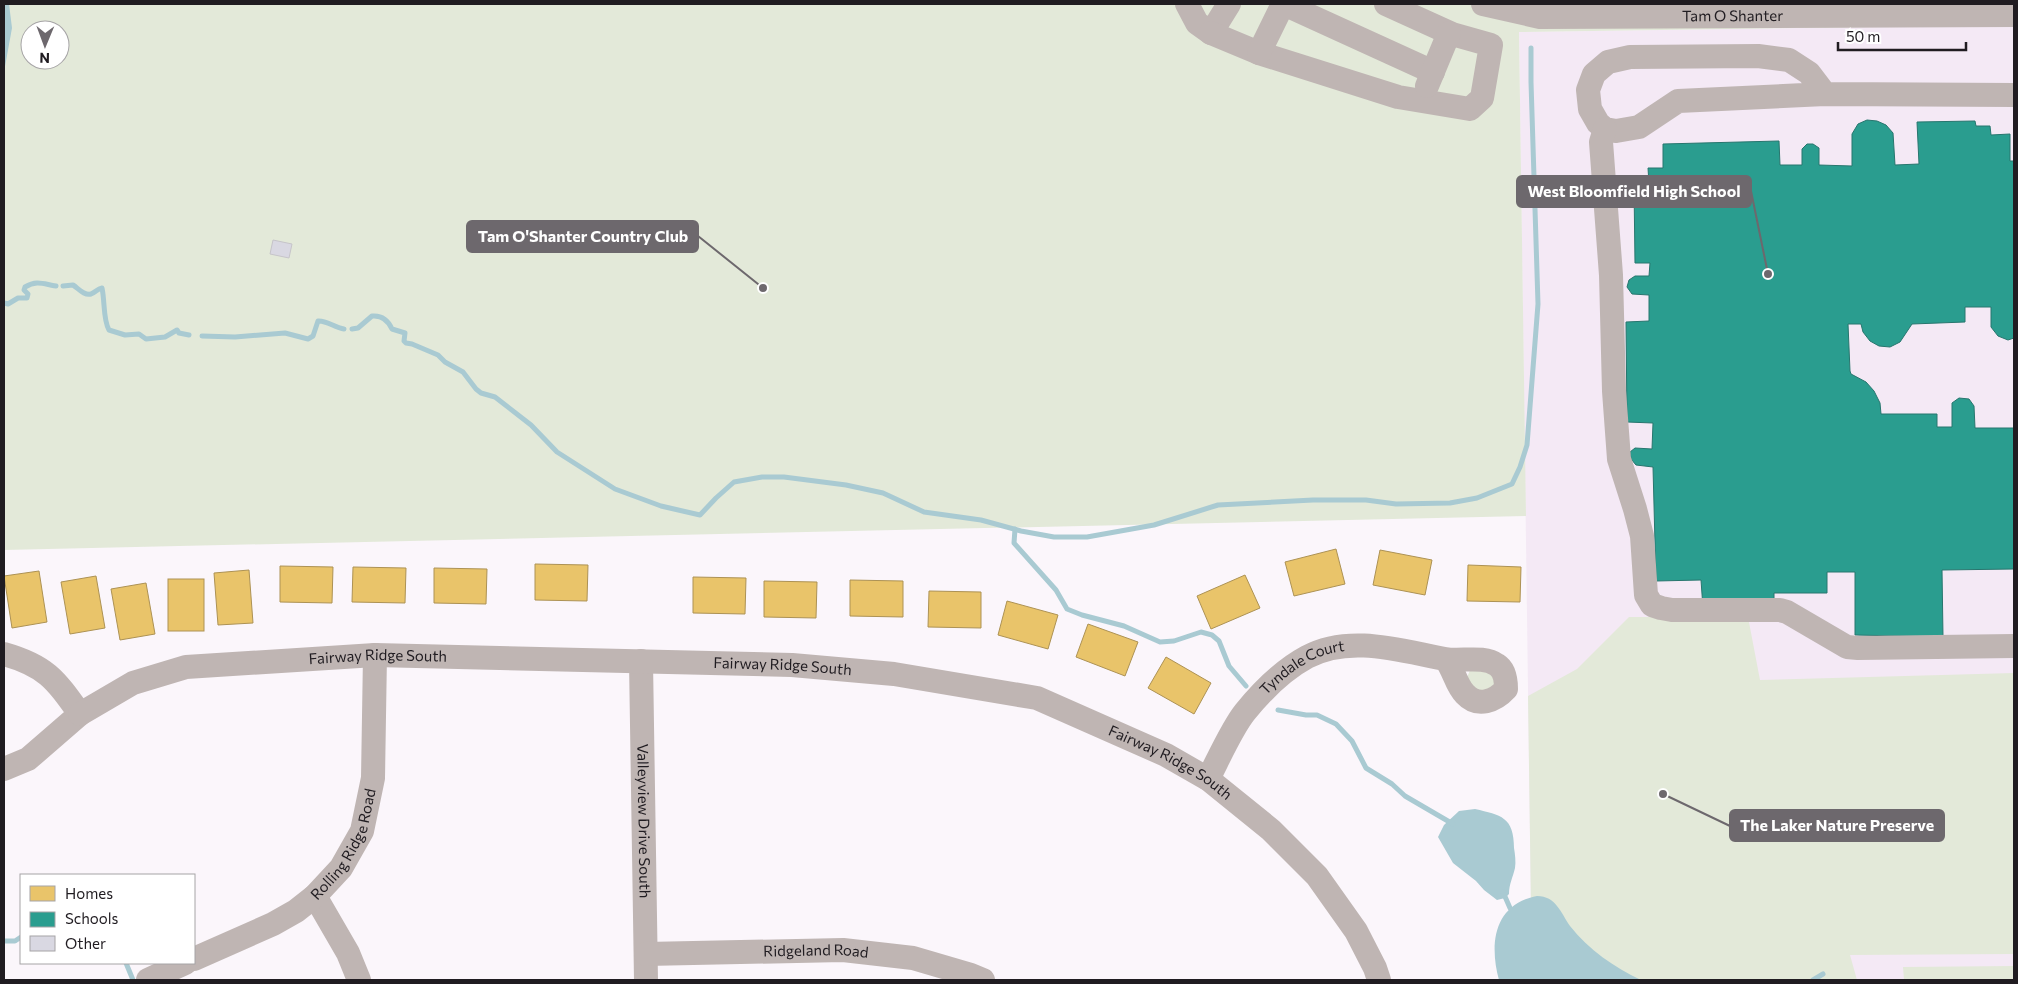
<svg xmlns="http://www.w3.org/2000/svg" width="2018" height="984" font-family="Commissioner,sans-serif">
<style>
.built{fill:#f4e9f5}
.green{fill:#e3e9d9;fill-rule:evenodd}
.water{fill:#a9cad2}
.homes{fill:#e9c46a;stroke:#ad9254}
.schools{fill:#2a9d8f;stroke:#27766e}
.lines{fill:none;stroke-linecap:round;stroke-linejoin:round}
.stream{stroke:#a9cad2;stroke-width:5}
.building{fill:#d9d8e2;stroke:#c6c4c9}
.minor{stroke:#bfb5b3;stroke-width:24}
.labels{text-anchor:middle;stroke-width:5;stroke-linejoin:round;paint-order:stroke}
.street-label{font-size:15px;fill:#201c21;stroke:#fff}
.leader{fill:none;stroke:#6d686d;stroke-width:2}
.callout-dot{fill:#6d686d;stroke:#fff;stroke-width:2}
.callout{fill:#6d686d;stroke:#6d686d;stroke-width:2}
.callout-label{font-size:16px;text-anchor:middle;font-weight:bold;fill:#fff}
</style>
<rect width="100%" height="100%" fill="#fbf6fb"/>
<!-- built -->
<polygon class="built" points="2014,25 2014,980 1532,980 1519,32"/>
<!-- green -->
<g class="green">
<path d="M4,4H1518L1519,5L2014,4V25L1519,32L1526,516L4,550ZM30,30H60V60H30Z"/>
<polygon points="1629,617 1748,617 1760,680 2014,673 2014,954 1850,955 1857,980 1532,980 1528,696 1577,669"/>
<polygon points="1488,667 1496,683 1482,695 1466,680 1470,670"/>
<polygon points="2014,966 2014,980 1904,980 1903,967"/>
</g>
<!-- water -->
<g class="water">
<polygon points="4,4 9,4 12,28 4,72"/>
<path d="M1475,809C1501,815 1514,817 1514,848C1515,854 1516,862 1515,868C1513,877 1509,884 1509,894L1505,898L1497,900L1484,890L1476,881L1453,863L1438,837L1444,825L1459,811Z"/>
<path d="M1537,896C1556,896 1561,913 1570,926C1589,950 1614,967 1641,980H1499C1489,944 1494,904 1537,896Z"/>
</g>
<!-- homes -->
<g class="homes">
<polygon points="1336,549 1345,584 1294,596 1285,562"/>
<polygon points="1380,550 1432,560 1425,595 1373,585"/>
<polygon points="535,564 588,565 587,601 535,600"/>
<polygon points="1468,565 1521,567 1520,602 1467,601"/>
<polygon points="280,566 333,567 332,603 280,602"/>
<polygon points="353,567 406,568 405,603 352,602"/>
<polygon points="434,568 487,569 486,604 434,603"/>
<polygon points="249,570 253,623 218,625 214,573"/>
<polygon points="39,571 47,622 12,628 4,576"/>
<polygon points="1245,575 1260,608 1211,629 1197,596"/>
<polygon points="96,576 105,628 70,634 61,582"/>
<polygon points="693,577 746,578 745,614 693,613"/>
<rect x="168" y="579" width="36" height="52"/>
<polygon points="850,580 903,581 903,617 850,616"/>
<polygon points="764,581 817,582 816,618 764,617"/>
<polygon points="146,583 155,634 120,640 111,589"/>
<polygon points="929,591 981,592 981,628 928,627"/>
<polygon points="1007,601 1058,615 1048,649 998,635"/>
<polygon points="1088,624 1138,642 1125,676 1076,657"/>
<polygon points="1166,657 1211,683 1194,714 1148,688"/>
</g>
<!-- schools -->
<polygon class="schools" points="1867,120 1877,121 1886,125 1893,133 1895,165 1919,164 1917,122 1975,121 1976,126 1990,126 1991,135 2010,134 2010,161 2014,161 2014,338 2008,340 1998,336 1991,327 1991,307 1965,307 1965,322 1912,324 1900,342 1890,347 1879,346 1870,341 1863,332 1861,324 1848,324 1850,371 1851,374 1866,382 1874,391 1880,403 1881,414 1937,414 1937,427 1952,427 1952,403 1959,398 1969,399 1974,406 1975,428 2014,428 2014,569 1942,570 1943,637 1855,635 1855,572 1827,572 1827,593 1774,593 1774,601 1703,608 1701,580 1656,581 1653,467 1636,465 1631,459 1630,452 1635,448 1652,449 1653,423 1627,422 1626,322 1649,321 1649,295 1632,294 1627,287 1629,280 1635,276 1649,276 1650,263 1635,263 1634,185 1649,184 1648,168 1663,168 1663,144 1779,141 1780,165 1802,165 1802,149 1807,144 1813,144 1819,148 1819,165 1852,166 1852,134 1858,124"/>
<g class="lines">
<!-- stream -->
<g class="stream">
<path d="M63,286L73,285C78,288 84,296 91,294C96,292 97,289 102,288C105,302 103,320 109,330L125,335L139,334L146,339L165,337L177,330L179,333L189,335"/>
<path d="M4,303L8,304L18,298H27L28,294L24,290L25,287C37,280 43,284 56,286"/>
<path d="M352,329L358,328L372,316C382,315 388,320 392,329L405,333L404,341L406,343L412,344L438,355L445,362L463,372L476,389L481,393L495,397L531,425L557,452L615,489L661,506L700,515L716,498L734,482L762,477H784L846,485L883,493L924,512L981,520L1021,531L1054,537H1087L1154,525L1218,505L1313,500H1366L1396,504L1450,503L1477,498L1512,484L1520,467L1527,445L1538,304L1531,82V48"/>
<path d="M202,336L235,337L285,333L308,339L313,336L318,321C326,320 335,328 344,329"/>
<polyline points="1015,529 1014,543 1056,590 1067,609 1082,615 1124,626 1160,642 1174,641 1201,632 1212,635 1219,641 1229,666 1246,686"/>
<polyline points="1278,710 1306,715 1317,715 1336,724 1352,741 1366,768 1392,784 1405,796 1453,824"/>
<polyline points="1503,892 1510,908"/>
<polyline points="4,941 15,941 21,937"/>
<polyline points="126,963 133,980"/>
<polyline points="1813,980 1823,974"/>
</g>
</g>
<!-- building -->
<polygon class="building" points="273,240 292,244 289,258 270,254"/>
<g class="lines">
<!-- minor -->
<g class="minor">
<polyline points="1187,4 1197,23 1211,33 1229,4"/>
<polyline points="1284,4 1433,72"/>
<path id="s1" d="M1483,4L1540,17L2014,15"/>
<polyline points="1211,33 1259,53 1398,97 1470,109 1482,98 1491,45 1452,34 1386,4"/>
<polyline points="1259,53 1283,4"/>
<polyline points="1427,86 1449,33"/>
<polyline points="1825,94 1809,73 1789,60 1758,56 1630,57 1608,62 1594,74 1588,90 1590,109 1598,123 1605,129 1616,131 1639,127 1678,101 1825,94 2014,95"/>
<polyline points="1605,129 1601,142 1611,275 1614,391 1619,459 1635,509 1642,536 1646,595 1652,605 1661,608 1672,610 1780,610 1787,612 1847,647 1858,648 2014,646"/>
<path d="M4,654C46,666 55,679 80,714L28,759L4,769"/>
<path id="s2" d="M641,661L646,980"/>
<path id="s3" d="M80,714L133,683L186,667L375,655L792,665L894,674L1037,698L1166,755L1208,779L1271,830L1317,876L1356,931L1375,968L1379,980"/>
<path id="s4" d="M1208,779C1218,760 1232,728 1245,712C1262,691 1283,670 1307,657C1350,634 1401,651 1445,659C1461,662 1483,655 1497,665C1505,670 1506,681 1506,689C1495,701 1478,708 1465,694C1456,685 1454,670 1446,660"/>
<polyline points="315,896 348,953 359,980"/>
<path id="s5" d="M646,954L843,950L913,958L971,975L983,980"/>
<path id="s6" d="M194,959L273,924L296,911L315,896L341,868L362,831L373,778L375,655"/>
<polyline points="148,980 185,963"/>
</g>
</g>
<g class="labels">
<!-- street labels -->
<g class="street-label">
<text dy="5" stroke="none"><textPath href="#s1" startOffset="251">Tam O Shanter</textPath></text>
<text dy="5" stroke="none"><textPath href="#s3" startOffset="309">Fairway Ridge South</textPath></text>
<text dy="5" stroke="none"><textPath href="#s3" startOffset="714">Fairway Ridge South</textPath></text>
<text dy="5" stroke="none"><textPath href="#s4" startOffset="151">Tyndale Court</textPath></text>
<text dy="5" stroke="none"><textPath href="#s3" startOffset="1119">Fairway Ridge South</textPath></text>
<text dy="5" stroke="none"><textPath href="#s2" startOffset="160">Valleyview Drive South</textPath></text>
<text dy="5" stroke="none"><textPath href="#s6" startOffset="198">Rolling Ridge Road</textPath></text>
<text dy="5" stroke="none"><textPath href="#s5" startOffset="170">Ridgeland Road</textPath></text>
</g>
</g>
<!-- callouts -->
<path class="leader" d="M1768 274L1751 191M763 288L698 236M1663 794L1730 826"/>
<g class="callout-dot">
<circle cx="1768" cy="274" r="5"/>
<circle cx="763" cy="288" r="5"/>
<circle cx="1663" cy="794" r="5"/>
</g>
<g class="callout">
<rect x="1517" y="176" width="234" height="31" rx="5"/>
<rect x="467" y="221" width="231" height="31" rx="5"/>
<rect x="1730" y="810" width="214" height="31" rx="5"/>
</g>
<g class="callout-label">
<text x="1634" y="197">West Bloomfield High School</text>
<text x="583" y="242">Tam O'Shanter Country Club</text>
<text x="1837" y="831">The Laker Nature Preserve</text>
</g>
<!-- border -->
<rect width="2018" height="984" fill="none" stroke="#201c21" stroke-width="10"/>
<!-- legend -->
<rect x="20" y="874" width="175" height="90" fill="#ffffff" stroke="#a6a4a6"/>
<rect x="30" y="886" width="25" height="15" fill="#e9c46a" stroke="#a6a4a6"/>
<text x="65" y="899" font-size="15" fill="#201c21">Homes</text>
<rect x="30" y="912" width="25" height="15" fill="#2a9d8f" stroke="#a6a4a6"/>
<text x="65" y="924" font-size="15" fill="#201c21">Schools</text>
<rect x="30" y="936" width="25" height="15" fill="#d9d8e2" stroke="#a6a4a6"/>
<text x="65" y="949" font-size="15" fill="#201c21">Other</text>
<!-- north arrow -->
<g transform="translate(45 45) rotate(181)"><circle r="24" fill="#ffffff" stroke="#a6a4a6"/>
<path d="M0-4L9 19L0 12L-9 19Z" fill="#6d686d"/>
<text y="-8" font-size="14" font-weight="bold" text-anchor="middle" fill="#201c21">N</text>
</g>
<!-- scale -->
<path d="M1838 42v8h128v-8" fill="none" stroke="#201c21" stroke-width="2.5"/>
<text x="1846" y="42" font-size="15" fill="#201c21" stroke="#ffffff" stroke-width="4" paint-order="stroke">50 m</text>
</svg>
